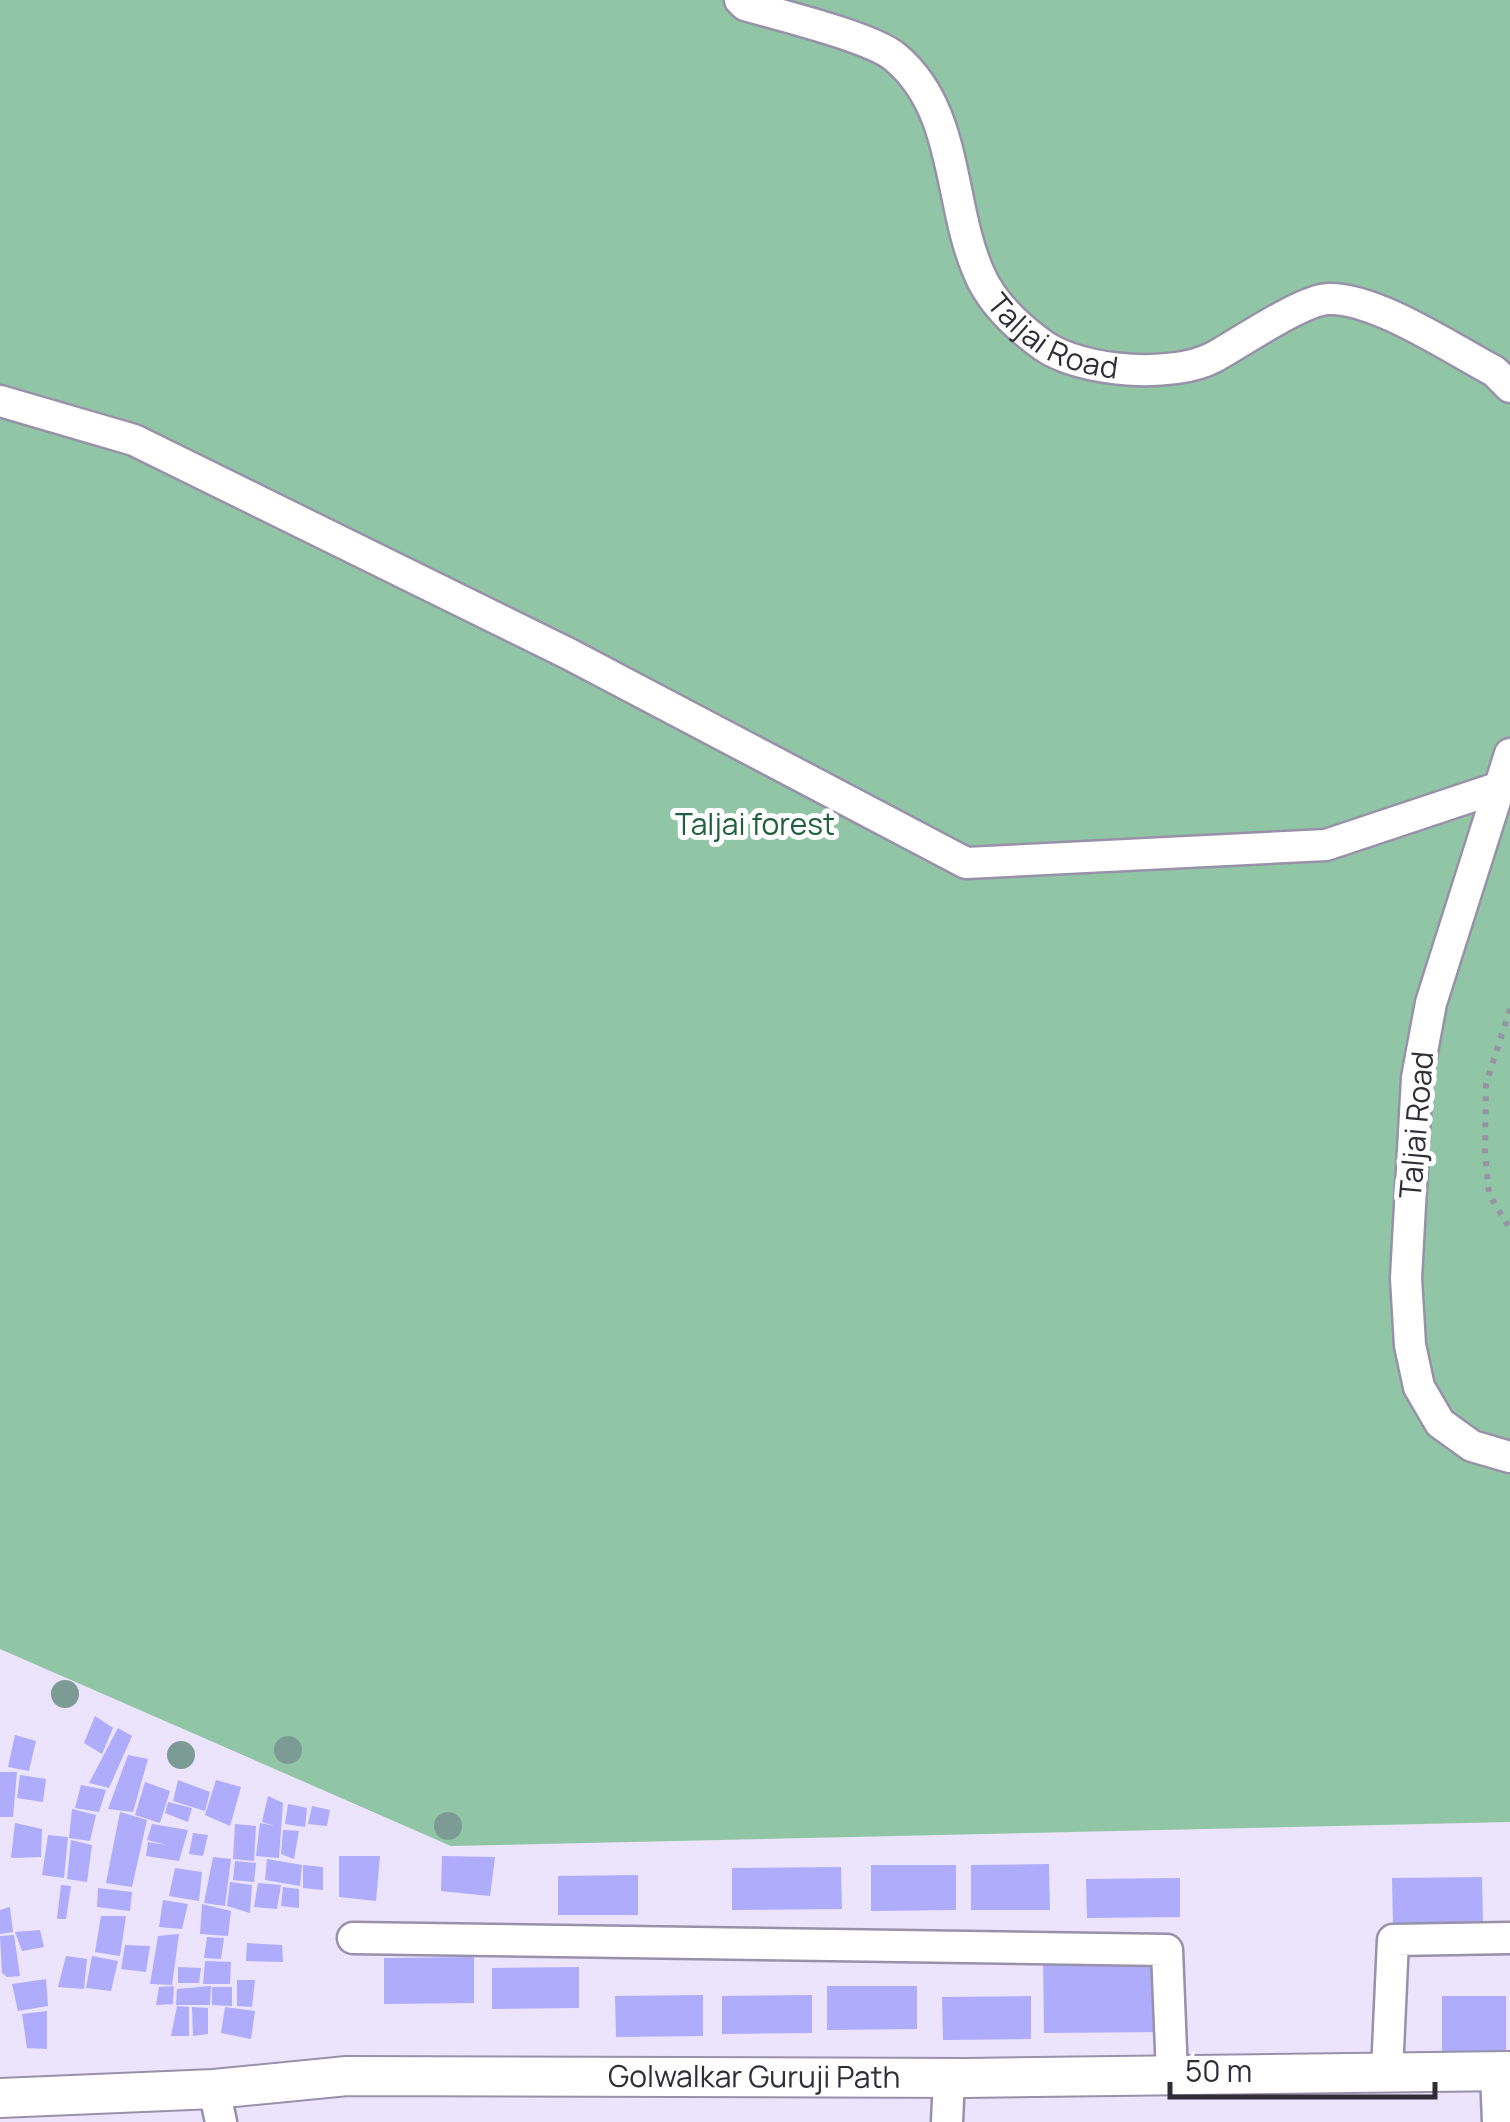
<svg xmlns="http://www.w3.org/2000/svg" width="1510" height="2122" font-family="Manrope,sans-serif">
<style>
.green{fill:#90c6a5}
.building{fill:#aeacfb}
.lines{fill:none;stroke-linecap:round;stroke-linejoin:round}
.minor-casing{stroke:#9990a9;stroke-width:35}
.tertiary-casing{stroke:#9990a9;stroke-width:42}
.path{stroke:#9892a5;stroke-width:6;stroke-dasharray:5 8;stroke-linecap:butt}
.minor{stroke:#fff;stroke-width:30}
.tertiary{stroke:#fff;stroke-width:38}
.tree{fill:#7c9b95}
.labels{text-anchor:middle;stroke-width:10;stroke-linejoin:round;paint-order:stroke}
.street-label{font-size:30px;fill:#302d37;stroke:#fff}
.park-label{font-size:30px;fill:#206040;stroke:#fff}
</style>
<rect width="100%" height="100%" fill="#ece3fd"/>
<!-- green -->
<polygon class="green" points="0,0 1510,0 1510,1822 451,1846 0,1649"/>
<!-- building -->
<g class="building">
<polygon points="95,1716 113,1728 102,1754 84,1743"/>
<polygon points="118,1728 132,1736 109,1788 89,1783"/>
<polygon points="15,1735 36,1741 29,1771 8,1767"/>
<polygon points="128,1755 148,1759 133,1812 108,1809"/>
<polygon points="0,1772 17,1772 13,1817 0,1817"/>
<polygon points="20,1775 46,1779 43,1802 17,1798"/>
<polygon points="178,1780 210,1792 205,1811 173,1801"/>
<polygon points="216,1780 241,1787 230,1826 205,1815"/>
<polygon points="145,1782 170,1791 160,1823 135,1815"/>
<polygon points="81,1785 106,1790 99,1812 75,1808"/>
<polygon points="268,1796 283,1803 279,1858 256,1856 260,1823 275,1826 262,1822"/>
<polygon points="168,1802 192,1808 188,1822 165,1813"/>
<polygon points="288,1804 307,1808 305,1827 285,1824"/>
<polygon points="312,1806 330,1810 327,1826 308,1824"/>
<polygon points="72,1809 96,1815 90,1841 69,1838"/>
<polygon points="120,1812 147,1820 132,1887 106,1883"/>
<polygon points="15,1823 42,1829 41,1857 11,1858"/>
<polygon points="152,1824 188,1830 179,1861 146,1856 148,1842 167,1845 147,1840"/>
<polygon points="235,1824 256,1826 254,1861 233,1859"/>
<polygon points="283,1830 299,1831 294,1859 281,1854"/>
<polygon points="193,1833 208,1835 203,1856 189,1854"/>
<polygon points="48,1835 68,1837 64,1878 42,1875"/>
<polygon points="71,1840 92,1845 87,1882 67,1879"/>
<polygon points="339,1856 380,1856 376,1901 339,1897"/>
<polygon points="442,1856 495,1857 490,1896 441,1891"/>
<polygon points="213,1857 231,1859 225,1906 204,1903"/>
<polygon points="267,1859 302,1865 300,1886 265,1880"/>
<polygon points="235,1861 256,1863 254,1882 233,1880"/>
<polygon points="1049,1864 1050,1910 971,1910 971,1865"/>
<polygon points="303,1865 323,1867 323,1890 303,1888"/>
<polygon points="871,1865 956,1865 956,1910 871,1911"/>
<polygon points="841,1867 842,1909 732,1910 732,1868"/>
<polygon points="175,1868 202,1872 199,1901 169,1896"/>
<polygon points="638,1875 638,1915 558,1915 558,1876"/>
<polygon points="1482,1877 1483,1923 1393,1924 1392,1878"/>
<polygon points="1180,1878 1180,1917 1087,1918 1086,1879"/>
<polygon points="230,1882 252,1885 250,1913 227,1906"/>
<polygon points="258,1883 281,1885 277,1909 254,1907"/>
<polygon points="61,1885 71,1886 66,1919 57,1919"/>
<polygon points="283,1887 299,1889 299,1908 281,1906"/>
<polygon points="98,1888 132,1892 130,1911 97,1907"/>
<polygon points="163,1900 188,1904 182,1929 159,1927"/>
<polygon points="202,1904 231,1911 228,1936 200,1934"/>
<polygon points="10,1907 13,1932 0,1934 0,1910"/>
<polygon points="101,1916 126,1916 120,1956 95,1952"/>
<polygon points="40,1930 44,1947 22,1951 15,1932"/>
<polygon points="179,1934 172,1985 150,1984 158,1936"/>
<polygon points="14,1935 20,1976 7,1977 2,1973 0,1936"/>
<polygon points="207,1937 224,1938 221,1959 204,1958"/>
<polygon points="247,1943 282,1945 283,1962 246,1961"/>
<polygon points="125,1945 150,1946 146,1972 121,1969"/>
<polygon points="66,1956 87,1959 84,1989 58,1987"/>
<polygon points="92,1956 118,1961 111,1991 86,1988"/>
<polygon points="1162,1956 1162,2032 1044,2033 1043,1958"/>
<polygon points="474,1957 474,2003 384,2004 384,1958"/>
<polygon points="205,1961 231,1962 230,1984 203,1984"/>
<polygon points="178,1967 201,1968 199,1983 178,1983"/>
<polygon points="579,1967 579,2008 492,2009 492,1968"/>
<polygon points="46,1979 48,2006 18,2011 12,1984"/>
<polygon points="237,1980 255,1980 252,2007 237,2006"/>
<polygon points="174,1986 173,2004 156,2005 159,1987"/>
<polygon points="211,1986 210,2005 176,2005 177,1989"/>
<polygon points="827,1986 917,1986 917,2029 827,2030"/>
<polygon points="212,1987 232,1987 232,2006 212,2005"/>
<polygon points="703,1995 703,2036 616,2037 615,1996"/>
<polygon points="812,1995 812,2033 722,2034 722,1996"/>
<polygon points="1031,1996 1031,2039 943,2040 942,1997"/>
<polygon points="1442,1996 1506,1996 1506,2052 1442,2053"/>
<polygon points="177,2006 189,2007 189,2036 171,2036"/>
<polygon points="192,2007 208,2008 208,2034 193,2036"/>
<polygon points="225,2007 255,2011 251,2039 221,2033"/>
<polygon points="47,2011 47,2049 27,2048 22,2014"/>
</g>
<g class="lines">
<!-- minor casing -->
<g class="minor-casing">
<g id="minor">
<path id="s1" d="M740,0L745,5C779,15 871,37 895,57C959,110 948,203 979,273C991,302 1019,328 1044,346C1082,372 1173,379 1214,357C1240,343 1302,300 1328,299C1375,297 1452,349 1494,371L1510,387"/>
<polyline points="0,401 134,440 569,654 966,863 1326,845 1500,787"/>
<polyline points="1510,754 1431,1003 1417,1078 1406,1278 1410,1345 1419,1387 1440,1423 1472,1446 1510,1457"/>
<polyline points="353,1938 1167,1950 1172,2075"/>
<polyline points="1387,2072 1393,1940 1510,1938"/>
<polyline points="1496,2072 1498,2122"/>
<polyline points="214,2089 221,2122"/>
<polyline points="947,2122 949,2078"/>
</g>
</g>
<!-- tertiary casing -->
<g class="tertiary-casing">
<g id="tertiary">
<path id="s2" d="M0,2098L214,2089L347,2076L966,2078L1510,2071"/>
</g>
</g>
<!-- path -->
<polyline class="path" points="1510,1009 1486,1084 1485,1152 1489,1194 1510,1229"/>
<!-- minor -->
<use href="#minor" class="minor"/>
<!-- tertiary -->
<use href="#tertiary" class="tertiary"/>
</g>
<!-- trees -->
<g class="tree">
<circle cx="65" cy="1694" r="14"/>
<circle cx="288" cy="1750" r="14"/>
<circle cx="181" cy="1755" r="14"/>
<circle cx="448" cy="1826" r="14"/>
</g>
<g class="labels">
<!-- street labels -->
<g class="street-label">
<text dy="10" stroke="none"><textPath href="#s1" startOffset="505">Taljai Road</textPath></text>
<text transform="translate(1417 1125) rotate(-85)" y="10">Taljai Road</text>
<text dy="10" stroke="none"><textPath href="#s2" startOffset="755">Golwalkar Guruji Path</textPath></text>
</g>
<!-- park labels -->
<g class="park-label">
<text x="755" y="835">Taljai forest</text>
</g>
</g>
<!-- scale -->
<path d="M1170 2082v15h265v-15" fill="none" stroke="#302d37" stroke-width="5"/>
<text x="1185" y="2082" font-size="30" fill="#302d37" stroke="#ffffff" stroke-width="8" paint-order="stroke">50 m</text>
</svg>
